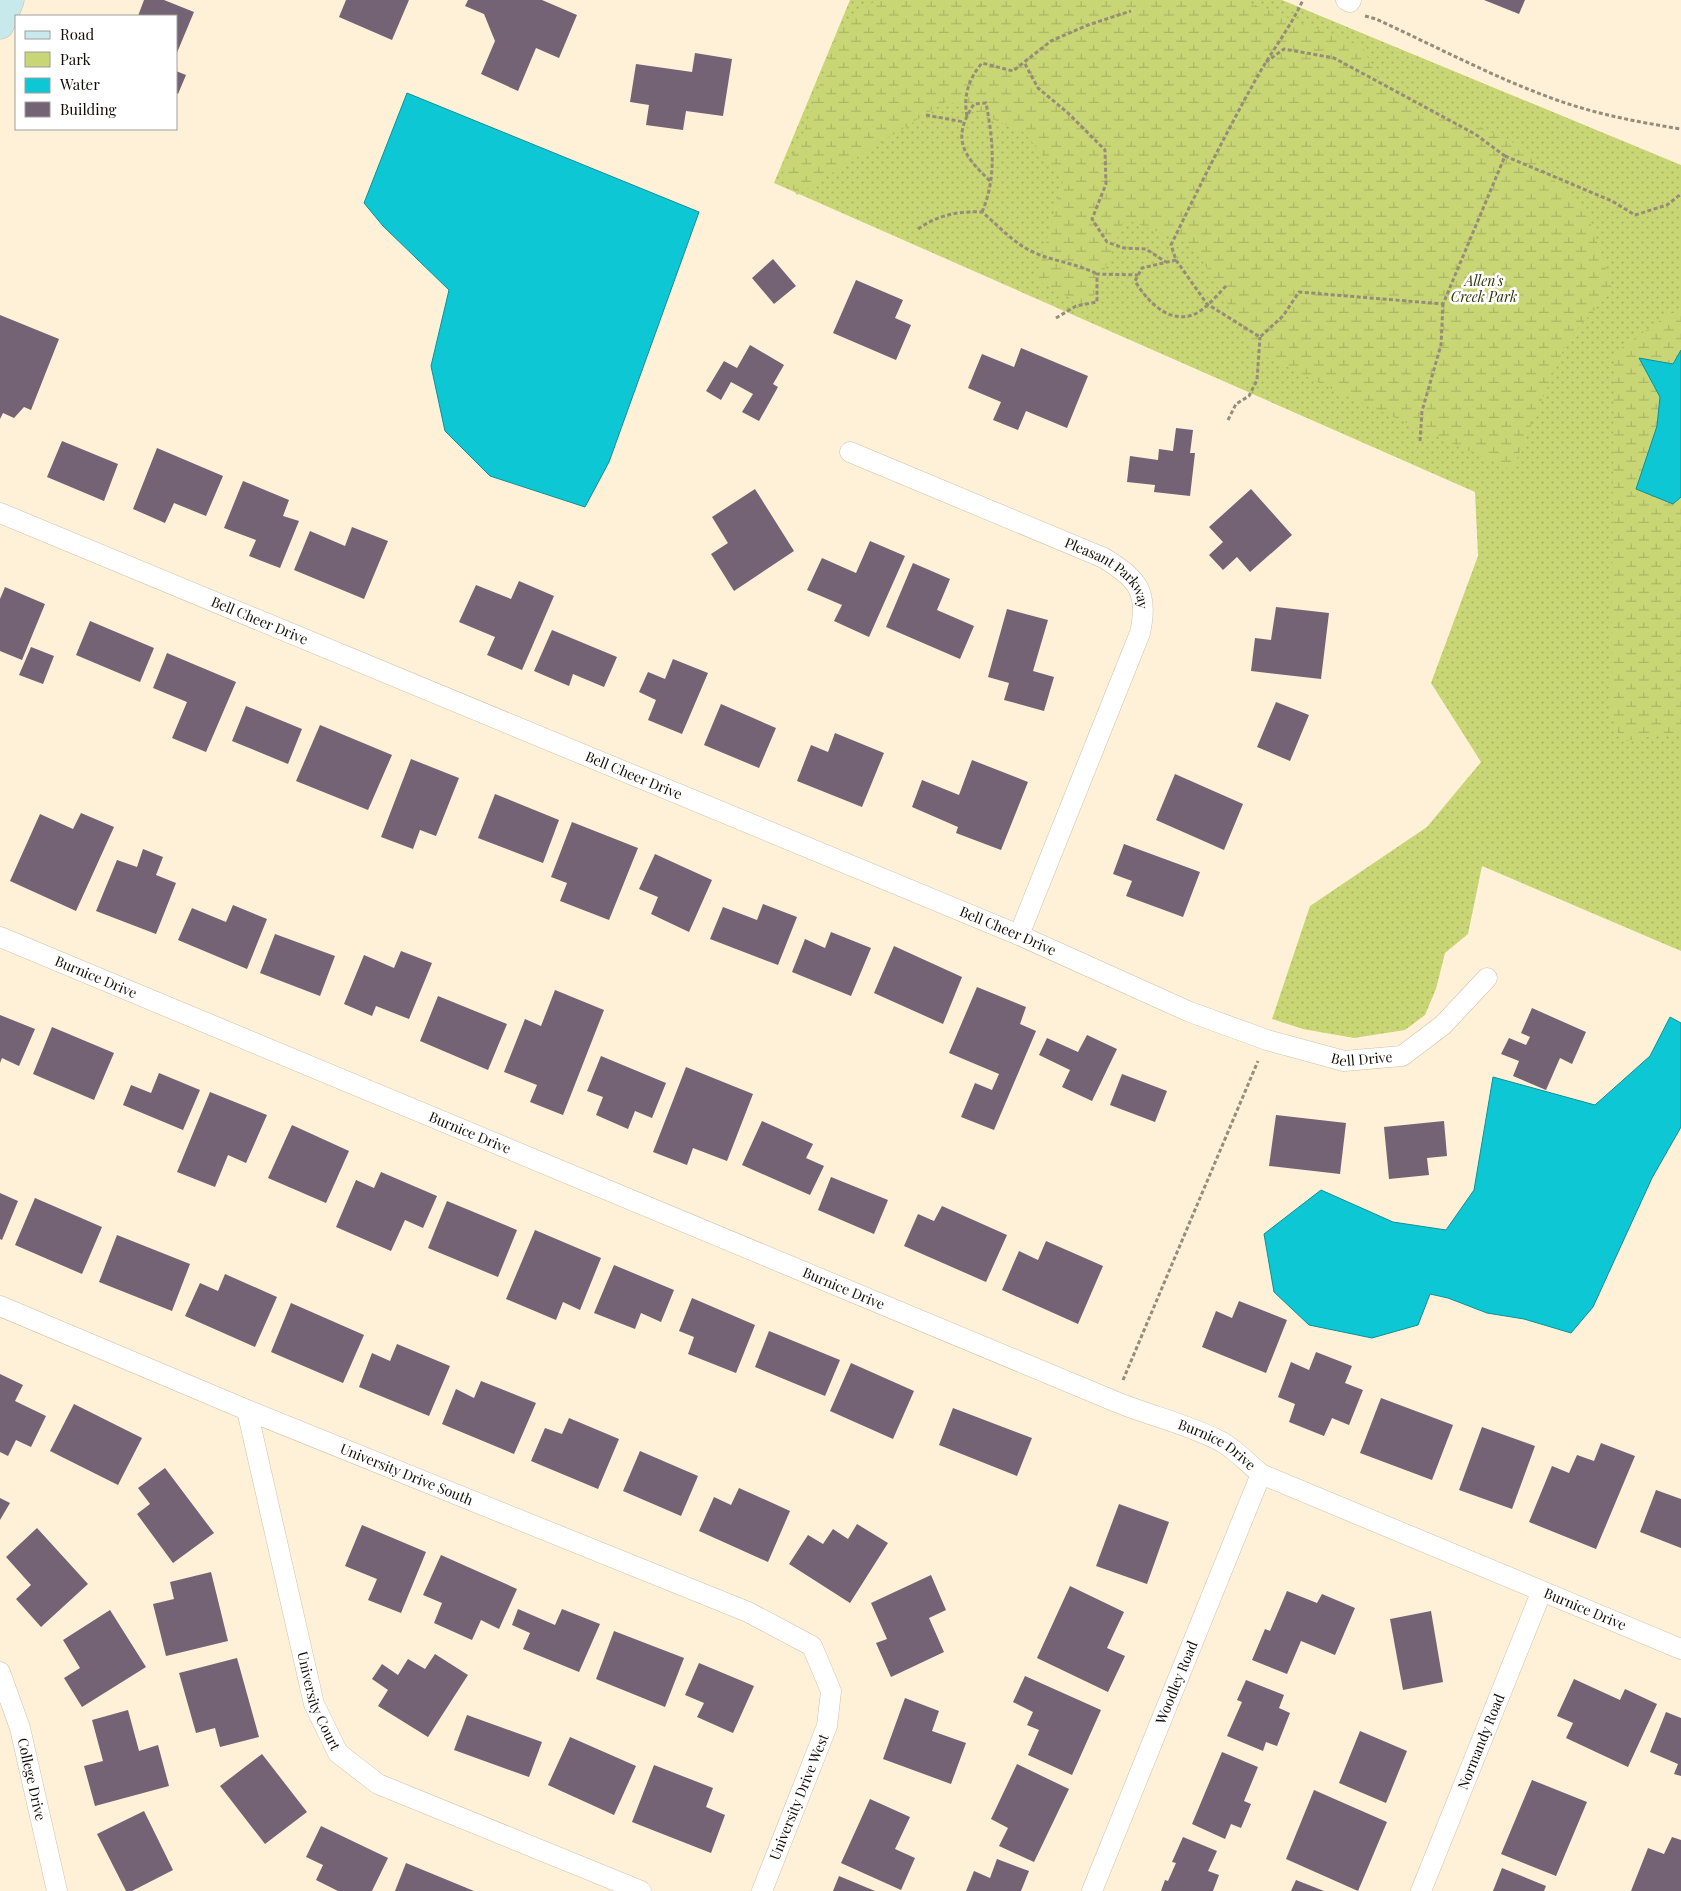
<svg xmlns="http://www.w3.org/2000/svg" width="1681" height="1891" font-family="'Playfair Display',serif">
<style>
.green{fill:url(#green-dots)}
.wetland{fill:url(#wetland-marsh)}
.water{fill:#0dc8d4;stroke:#0e9096}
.building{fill:#746275}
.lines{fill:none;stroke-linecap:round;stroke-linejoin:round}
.street-casing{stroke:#cec0a8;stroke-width:21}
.secondary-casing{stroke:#cec0a8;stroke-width:29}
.path{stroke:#958c7a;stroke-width:3;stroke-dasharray:4 2.5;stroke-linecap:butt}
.street{stroke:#fff;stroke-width:20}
.secondary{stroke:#c7e9ec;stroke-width:28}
.labels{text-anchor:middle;stroke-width:5;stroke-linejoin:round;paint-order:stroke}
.park-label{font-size:14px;font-style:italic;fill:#2e3307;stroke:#fff}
.street-label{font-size:14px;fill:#110d05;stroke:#fff}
</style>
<defs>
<pattern id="green-dots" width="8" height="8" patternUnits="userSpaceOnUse" patternTransform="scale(1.25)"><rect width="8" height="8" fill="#c8d675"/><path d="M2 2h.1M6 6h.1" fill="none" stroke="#abb664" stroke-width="1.8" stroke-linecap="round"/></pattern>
<pattern id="wetland-marsh" width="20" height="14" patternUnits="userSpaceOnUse" patternTransform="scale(1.25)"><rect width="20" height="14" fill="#c8d675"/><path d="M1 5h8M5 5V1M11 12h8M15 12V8" fill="none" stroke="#abb664"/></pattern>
</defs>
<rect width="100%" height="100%" fill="#fff1d8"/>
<!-- green -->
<polygon class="green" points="850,0 1282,0 1681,165 1681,951 1482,866 1468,934 1445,953 1436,989 1425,1015 1405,1030 1354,1038 1303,1029 1272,1019 1310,906 1427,827 1481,762 1431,683 1478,556 1475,492 774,183"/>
<!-- wetland -->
<g class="wetland">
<polygon points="876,0 1242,0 1363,47 1378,80 1422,113 1438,114 1480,127 1522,147 1588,216 1613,289 1568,339 1512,470 1340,393 1255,351 1194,246 1125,219 1089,308 1036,280 1063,181 1024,132 947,101 797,195 783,173 804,132 838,30"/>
<polygon points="1681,306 1681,350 1673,364 1639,358 1660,397 1657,426 1636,489 1672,504 1681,497 1681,734 1657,735 1621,742 1611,712 1614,353"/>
</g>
<!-- water -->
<g class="water">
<polygon points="407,93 699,212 609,462 585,507 490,476 445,431 431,366 449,290 383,226 364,203"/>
<polygon points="1681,350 1681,497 1673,504 1636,489 1657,426 1660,397 1639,358 1673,364"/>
<polygon points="1670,1017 1681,1023 1681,1127 1652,1178 1593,1307 1571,1333 1524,1319 1487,1313 1448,1298 1430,1294 1418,1325 1372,1338 1309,1325 1274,1292 1264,1234 1321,1190 1393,1222 1446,1230 1474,1190 1493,1077 1595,1105 1650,1056"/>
</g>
<!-- building -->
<g class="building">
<polygon points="144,0 164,0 194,12 176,55 176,16 138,16"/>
<polygon points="346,0 409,0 392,40 339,17"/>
<polygon points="468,0 542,0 577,15 559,58 536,48 518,91 481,74 495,41 484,14 465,6"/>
<polygon points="1484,0 1525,0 1519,14"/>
<polygon points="695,53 732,59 723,116 686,111 683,130 646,125 649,105 630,102 636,64 692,72"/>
<polygon points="176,71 186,75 178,94 176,93"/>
<polygon points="773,259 796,286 774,304 752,278"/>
<polygon points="856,280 903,300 895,318 911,325 896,360 833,333"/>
<polygon points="0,315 59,339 31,410 24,407 14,418 3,413 0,419"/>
<polygon points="750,345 784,365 773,384 778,387 759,421 742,412 753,394 731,382 721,400 706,391 724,361 737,368"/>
<polygon points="1021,348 1088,376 1067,428 1026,411 1018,430 993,420 1001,402 968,388 982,354 1014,367"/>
<polygon points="1176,428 1193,430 1190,453 1195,453 1190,496 1154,492 1155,485 1127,482 1130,456 1158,460 1159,449 1173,451"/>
<polygon points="62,441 118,464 104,501 47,477"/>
<polygon points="157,448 223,476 206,516 174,503 165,523 133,509"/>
<polygon points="243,481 289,500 283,516 299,521 280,568 249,556 256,540 224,528"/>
<polygon points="755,489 794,551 734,591 711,554 728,543 712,517"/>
<polygon points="1251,489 1292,535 1250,572 1237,557 1223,570 1209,555 1223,542 1209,527"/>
<polygon points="352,527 388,541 364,599 294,570 310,531 345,546"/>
<polygon points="870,541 905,556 869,637 834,621 842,605 807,590 822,558 856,573"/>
<polygon points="913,563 950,579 937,610 974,626 960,659 886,627"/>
<polygon points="519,581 554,596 522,670 487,655 495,637 459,622 476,585 511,599"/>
<polygon points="5,587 45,604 22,660 0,651 0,599"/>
<polygon points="1276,607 1329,613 1321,679 1251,671 1255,638 1271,640"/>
<polygon points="1007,609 1048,620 1033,671 1054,677 1044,711 1004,700 1009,683 988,677"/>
<polygon points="90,621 154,648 140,682 76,655"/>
<polygon points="552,630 617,657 604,687 573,674 569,686 534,671"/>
<polygon points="31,647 54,656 43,684 19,675"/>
<polygon points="167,653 236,682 206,752 172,738 187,702 153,688"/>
<polygon points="673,659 708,673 682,734 648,720 656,700 639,692 648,672 665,679"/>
<polygon points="1276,702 1309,715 1290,761 1257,747"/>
<polygon points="721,704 776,728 759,768 704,745"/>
<polygon points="246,706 302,729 288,764 232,741"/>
<polygon points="320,725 392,755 368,810 296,781"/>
<polygon points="835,733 884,753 862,807 797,781 811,745 828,752"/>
<polygon points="411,759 459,778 436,836 420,830 413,849 381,837"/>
<polygon points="972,760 1028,782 1001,850 956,833 958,827 912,807 922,780 959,795"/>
<polygon points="1175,774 1243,804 1224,850 1156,820"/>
<polygon points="495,794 559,820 543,863 478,838"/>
<polygon points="81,813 114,827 76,911 10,881 40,814 73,829"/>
<polygon points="572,822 638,848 609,920 560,901 567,883 551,877"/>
<polygon points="1124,844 1200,872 1183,917 1126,896 1132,881 1113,874"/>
<polygon points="143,849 163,857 156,875 176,883 156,934 96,911 117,860 137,867"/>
<polygon points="655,854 712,880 689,932 651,914 658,897 639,889"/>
<polygon points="763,904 797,917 778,965 710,939 723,907 757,920"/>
<polygon points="233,905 267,919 247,969 178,940 192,908 226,922"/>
<polygon points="831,932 871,948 851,996 792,972 805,939 825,948"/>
<polygon points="275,934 335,956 320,996 260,973"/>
<polygon points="894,946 962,977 943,1024 874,993"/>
<polygon points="401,951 432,963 409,1019 376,1006 372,1016 344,1004 364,955 394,968"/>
<polygon points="977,987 1026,1007 1020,1024 1036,1031 994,1130 961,1117 975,1083 992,1090 999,1074 949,1053"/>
<polygon points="555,990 604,1010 563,1115 530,1102 537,1085 504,1072 525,1019 541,1026"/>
<polygon points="438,996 507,1024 488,1070 420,1041"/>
<polygon points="1532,1008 1586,1032 1572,1064 1560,1058 1546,1090 1513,1076 1519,1061 1501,1054 1509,1038 1526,1045 1530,1037 1521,1033"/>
<polygon points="0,1015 35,1029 19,1066 2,1058 0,1063"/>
<polygon points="52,1027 114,1053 94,1100 33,1074"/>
<polygon points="1087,1035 1117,1049 1092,1101 1062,1087 1070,1070 1039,1055 1047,1038 1078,1052"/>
<polygon points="601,1056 666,1083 652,1118 635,1111 628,1129 596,1115 603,1097 587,1091"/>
<polygon points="686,1067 753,1094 727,1161 693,1148 687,1165 653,1152"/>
<polygon points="159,1073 200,1090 183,1130 123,1105 131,1085 151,1093"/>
<polygon points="1122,1074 1167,1091 1155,1122 1110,1105"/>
<polygon points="210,1092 267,1115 246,1163 228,1155 215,1187 177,1172"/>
<polygon points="1276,1115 1346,1123 1340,1174 1269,1166"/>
<polygon points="762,1121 813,1144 806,1158 824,1166 810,1195 742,1165"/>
<polygon points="1444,1121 1447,1156 1427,1158 1429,1175 1389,1179 1384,1127"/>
<polygon points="292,1125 349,1151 326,1203 268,1178"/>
<polygon points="381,1172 437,1196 423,1228 405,1220 391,1251 336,1227 356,1180 374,1188"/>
<polygon points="831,1177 888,1200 874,1234 818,1210"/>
<polygon points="0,1193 18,1201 2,1240 0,1239"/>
<polygon points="35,1198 102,1227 82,1274 15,1245"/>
<polygon points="447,1201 517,1230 498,1277 428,1248"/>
<polygon points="942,1206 1007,1235 986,1282 904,1246 918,1214 934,1221"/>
<polygon points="535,1230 601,1258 580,1310 563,1302 556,1320 506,1299"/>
<polygon points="117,1235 190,1264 172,1311 99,1282"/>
<polygon points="1046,1241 1103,1266 1078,1324 1002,1290 1019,1251 1038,1260"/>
<polygon points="614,1265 674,1290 661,1322 641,1313 635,1329 594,1313"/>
<polygon points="225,1274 277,1297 255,1347 185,1316 200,1283 218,1291"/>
<polygon points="692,1298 755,1325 736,1373 688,1354 694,1337 679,1331"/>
<polygon points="1239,1301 1287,1320 1266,1373 1202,1347 1216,1311 1232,1318"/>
<polygon points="291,1303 364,1335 343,1383 271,1352"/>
<polygon points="769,1331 840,1360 825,1396 755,1367"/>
<polygon points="397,1344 450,1366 429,1416 359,1387 372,1353 390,1361"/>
<polygon points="1316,1352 1352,1366 1345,1383 1363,1390 1349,1425 1332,1418 1324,1436 1289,1422 1295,1404 1278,1397 1291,1362 1309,1370"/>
<polygon points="851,1363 914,1391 893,1439 830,1411"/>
<polygon points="0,1374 23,1385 15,1401 46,1416 31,1447 16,1440 8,1456 0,1452"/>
<polygon points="481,1381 536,1403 514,1454 442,1424 456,1389 474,1398"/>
<polygon points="1381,1398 1453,1425 1432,1480 1360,1453"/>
<polygon points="74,1404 142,1438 118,1485 50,1451"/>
<polygon points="953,1408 1032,1438 1017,1476 939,1445"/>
<polygon points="569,1418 619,1439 598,1489 531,1461 545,1428 562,1434"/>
<polygon points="1482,1427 1535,1446 1512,1509 1459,1490"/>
<polygon points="1601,1443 1635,1456 1596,1549 1529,1522 1552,1466 1569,1473 1577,1455 1594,1461"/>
<polygon points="640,1451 698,1476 681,1516 623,1491"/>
<polygon points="165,1468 214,1533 173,1563 137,1514 150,1504 138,1488"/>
<polygon points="739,1488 790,1511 768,1562 699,1531 714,1497 731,1505"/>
<polygon points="1656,1490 1681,1499 1681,1548 1640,1532"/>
<polygon points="0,1498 10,1503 0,1520"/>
<polygon points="1119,1504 1169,1522 1147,1584 1096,1566"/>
<polygon points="857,1524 888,1543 850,1603 789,1564 808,1535 823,1544 833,1529 848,1539"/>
<polygon points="362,1525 426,1552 401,1613 368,1600 377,1579 345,1566"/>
<polygon points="37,1528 88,1584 41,1627 16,1599 31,1585 6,1557"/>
<polygon points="441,1555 517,1589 499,1629 481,1620 472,1640 434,1623 442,1603 423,1595"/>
<polygon points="211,1572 228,1641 166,1656 153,1604 174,1599 170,1582"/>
<polygon points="931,1575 946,1610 929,1618 944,1652 891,1677 876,1643 887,1639 871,1603"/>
<polygon points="1070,1586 1124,1612 1107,1648 1125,1656 1108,1692 1037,1658"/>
<polygon points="1287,1591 1317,1603 1322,1594 1355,1608 1335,1655 1301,1641 1287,1674 1252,1660 1265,1629 1270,1631"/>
<polygon points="518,1609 555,1625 562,1609 600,1624 579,1672 523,1649 530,1633 512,1625"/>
<polygon points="110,1610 146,1667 82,1707 64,1678 80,1668 63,1640"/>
<polygon points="1431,1611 1443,1682 1403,1690 1390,1619"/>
<polygon points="614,1631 684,1658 665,1707 596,1679"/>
<polygon points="435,1654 468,1675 428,1737 378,1706 388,1690 372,1679 382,1664 398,1675 408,1659 425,1669"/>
<polygon points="237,1658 259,1737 220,1747 215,1728 196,1733 179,1673"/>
<polygon points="699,1663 754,1686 733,1733 697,1717 704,1703 685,1695"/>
<polygon points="1025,1676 1101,1710 1072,1775 1028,1755 1039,1730 1027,1725 1033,1712 1013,1702"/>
<polygon points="1574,1679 1620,1700 1625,1689 1657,1704 1628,1767 1566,1738 1573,1723 1557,1716"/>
<polygon points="1246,1680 1284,1695 1279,1708 1290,1713 1277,1746 1266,1742 1263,1751 1227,1736 1242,1702 1237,1700"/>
<polygon points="905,1698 939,1711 932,1731 966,1743 951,1784 883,1759"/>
<polygon points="128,1710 139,1751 158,1745 169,1786 95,1806 84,1766 103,1761 92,1720"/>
<polygon points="1666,1712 1681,1718 1681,1776 1674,1774 1678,1764 1650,1752"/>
<polygon points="467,1715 542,1742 529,1777 454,1750"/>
<polygon points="1360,1731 1407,1751 1386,1803 1339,1783"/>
<polygon points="570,1737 636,1766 614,1815 548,1785"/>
<polygon points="1222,1752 1258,1767 1244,1801 1251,1804 1241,1828 1231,1824 1225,1839 1192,1824"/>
<polygon points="262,1754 307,1812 265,1844 220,1786"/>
<polygon points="1017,1764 1069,1789 1034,1862 999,1846 1008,1828 991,1819"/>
<polygon points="654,1765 713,1788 706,1807 725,1815 711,1853 632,1822"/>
<polygon points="1532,1780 1587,1802 1556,1876 1501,1854"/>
<polygon points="1314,1790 1387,1822 1358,1891 1286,1859"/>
<polygon points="870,1799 910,1817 895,1849 915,1858 901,1890 841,1863"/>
<polygon points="144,1811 173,1870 132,1891 126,1891 97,1834"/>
<polygon points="321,1826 388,1858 372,1891 338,1891 316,1880 323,1865 306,1857"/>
<polygon points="1183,1837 1217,1851 1208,1871 1219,1875 1213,1891 1161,1891 1165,1880 1168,1881 1176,1863 1172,1862"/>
<polygon points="1672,1837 1681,1840 1681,1891 1631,1891 1648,1848 1664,1854"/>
<polygon points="997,1859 1029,1871 1021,1891 966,1891 974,1871 990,1878"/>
<polygon points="406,1863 474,1891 395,1891"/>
<polygon points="1502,1868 1546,1886 1544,1891 1493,1891"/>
<polygon points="839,1876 875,1891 833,1891"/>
<polygon points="1296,1880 1324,1891 1291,1891"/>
</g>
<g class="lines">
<!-- street casing -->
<g class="street-casing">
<g id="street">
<polyline points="1346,0 1350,2 1351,0"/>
<path id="s1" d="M850,452L1104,558C1138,579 1149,592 1140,633L1019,935"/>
<path id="s2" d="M0,513L1019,935L1190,1012L1267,1040L1344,1061L1402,1056L1443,1025L1487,978"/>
<path id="s3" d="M0,937L1114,1401C1150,1416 1188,1424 1222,1442C1236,1450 1249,1464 1261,1474L1681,1649"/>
<path id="s4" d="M0,1306L247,1410L748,1612L812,1646L831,1691L827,1726L762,1891"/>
<path id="s5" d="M247,1410L314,1704L338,1753L378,1784L641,1891"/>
<path id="s6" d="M0,1672L20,1728L57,1891"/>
<path id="s7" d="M1092,1891L1261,1474"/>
<path id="s8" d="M1421,1891L1541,1593"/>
</g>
</g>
<!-- secondary casing -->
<g class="secondary-casing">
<polyline id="secondary" points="0,25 10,0"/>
</g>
<!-- path -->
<g class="path">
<path d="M1365,16L1376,19C1435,46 1493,77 1554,99C1595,114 1638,122 1681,129"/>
<path d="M1266,62L1284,49L1334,58L1475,134L1505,156L1443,304L1299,292L1283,316L1260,337L1207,304L1176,260L1171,245C1198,189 1226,133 1256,79C1271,52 1290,28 1303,0"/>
<polyline points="1025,64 1038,88 1068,113 1105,150 1106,184 1092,219 1107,242 1124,248 1146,249 1166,262"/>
<polyline points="926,115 964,122"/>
<path d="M967,116C963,95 969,79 982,63L1013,71L1051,41L1088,25L1131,11"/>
<polyline points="1505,156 1612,201 1635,215 1667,205 1681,194"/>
<path d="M982,212C997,178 993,139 986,103L974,104C951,139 963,155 990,181"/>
<path d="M918,229C938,215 958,211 982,212C999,226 1014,244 1035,253C1056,262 1076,263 1097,274"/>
<path d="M1176,260L1142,268L1135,281C1147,301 1169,325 1195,314C1206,309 1218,294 1227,285"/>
<polyline points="1056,318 1076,306 1097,302 1097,274 1138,275"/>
<polyline points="1228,420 1236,404 1249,396 1257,380 1260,337"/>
<polyline points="1420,441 1422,411 1441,345 1443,304"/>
<polyline points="1123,1380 1258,1061"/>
</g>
<!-- street -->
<use href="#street" class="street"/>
<!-- secondary -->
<use href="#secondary" class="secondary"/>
</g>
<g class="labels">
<!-- park labels -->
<g class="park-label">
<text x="1484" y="286">Allen's<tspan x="1484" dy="16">Creek Park</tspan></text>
</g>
<!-- street labels -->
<g class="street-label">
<text dy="5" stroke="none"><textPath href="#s1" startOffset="288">Pleasant Parkway</textPath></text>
<text dy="5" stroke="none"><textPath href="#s2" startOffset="281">Bell Cheer Drive</textPath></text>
<text dy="5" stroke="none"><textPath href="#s2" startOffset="686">Bell Cheer Drive</textPath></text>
<text dy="5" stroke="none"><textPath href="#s2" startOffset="1091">Bell Cheer Drive</textPath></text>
<text dy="5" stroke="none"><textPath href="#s3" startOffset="104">Burnice Drive</textPath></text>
<text dy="5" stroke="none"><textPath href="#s2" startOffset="1470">Bell Drive</textPath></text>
<text dy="5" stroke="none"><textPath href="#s3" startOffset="509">Burnice Drive</textPath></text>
<text dy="5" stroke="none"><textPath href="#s3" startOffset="914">Burnice Drive</textPath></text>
<text dy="5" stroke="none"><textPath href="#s3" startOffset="1319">Burnice Drive</textPath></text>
<text dy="5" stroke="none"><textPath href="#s4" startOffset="440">University Drive South</textPath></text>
<text dy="5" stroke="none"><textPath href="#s3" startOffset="1724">Burnice Drive</textPath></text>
<text dy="5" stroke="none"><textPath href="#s7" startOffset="225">Woodley Road</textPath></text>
<text dy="5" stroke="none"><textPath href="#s5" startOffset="300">University Court</textPath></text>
<text dy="5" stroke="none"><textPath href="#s8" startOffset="161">Normandy Road</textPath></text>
<text dy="5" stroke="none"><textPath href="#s6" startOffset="112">College Drive</textPath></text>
<text transform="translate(799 1797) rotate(-68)" y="5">University Drive West</text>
</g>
</g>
<!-- legend -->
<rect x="15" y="15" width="162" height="115" fill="#ffffff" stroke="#a09e9b"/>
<rect x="25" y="31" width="25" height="8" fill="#c7e9ec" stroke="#a09e9b"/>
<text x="60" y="40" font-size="15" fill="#110d05">Road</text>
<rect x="25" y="52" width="25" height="15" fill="#c8d675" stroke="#a09e9b"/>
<text x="60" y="65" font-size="15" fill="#110d05">Park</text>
<rect x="25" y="78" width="25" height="15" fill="#0dc8d4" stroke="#a09e9b"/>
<text x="60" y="90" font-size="15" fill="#110d05">Water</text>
<rect x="25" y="102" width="25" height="15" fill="#746275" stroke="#a09e9b"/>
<text x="60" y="115" font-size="15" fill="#110d05">Building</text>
</svg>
